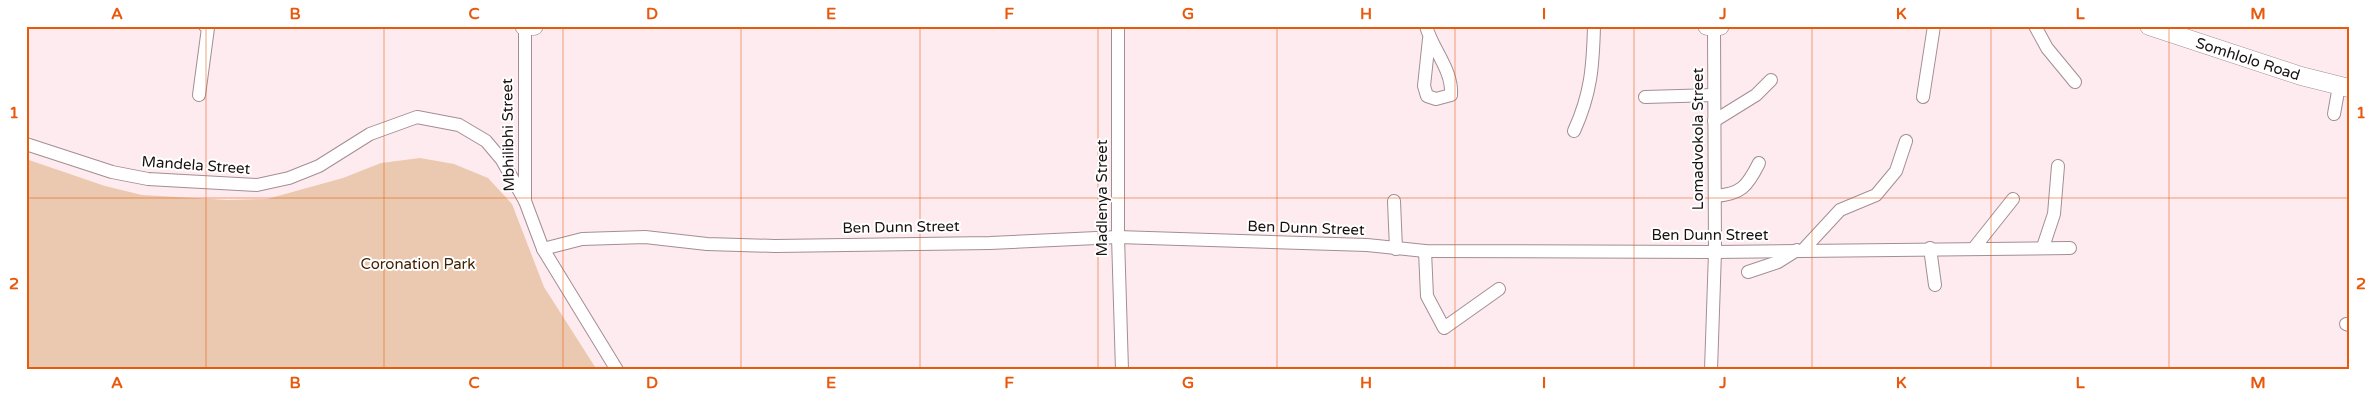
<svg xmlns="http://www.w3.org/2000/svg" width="2375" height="396" font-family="'Varela Round',sans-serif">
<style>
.green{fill:#ebc9b0}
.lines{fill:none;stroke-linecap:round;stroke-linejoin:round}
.minor-casing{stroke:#a38e93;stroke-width:14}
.secondary-casing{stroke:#a38e93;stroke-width:19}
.minor{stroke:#fff;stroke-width:12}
.secondary{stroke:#fff;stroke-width:18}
.grid{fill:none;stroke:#e8590c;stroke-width:1;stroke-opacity:0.55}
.labels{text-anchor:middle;stroke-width:4;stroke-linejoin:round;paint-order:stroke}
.street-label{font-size:15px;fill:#181112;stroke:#fff}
.park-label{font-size:15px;fill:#432203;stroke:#fff}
.neatline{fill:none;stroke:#e8590c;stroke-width:2}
.grid-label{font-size:16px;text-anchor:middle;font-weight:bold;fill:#e8590c}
</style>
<rect width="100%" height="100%" fill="#feebef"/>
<!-- green -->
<polygon class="green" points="420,158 454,164 488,178 512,204 544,287 597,370 26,370 26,159 105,186 142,195 228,200 267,199 343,178 381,163"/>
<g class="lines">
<!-- minor casing -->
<g class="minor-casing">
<g id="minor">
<polyline points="525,26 525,201 543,249 617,370"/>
<polyline points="1118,26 1118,237 1122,370"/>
<path d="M1426,26C1432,49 1453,70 1451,95L1436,99L1427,96L1424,86L1429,39"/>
<polyline points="2035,26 2047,48 2075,82"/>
<polyline points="199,95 208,28 205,26"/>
<polyline points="1645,97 1714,95"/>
<polyline points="1923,97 1934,26"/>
<polyline points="2334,114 2339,86"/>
<polyline points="1714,121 1756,95 1771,80"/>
<path d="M1574,131C1591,94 1593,66 1594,26"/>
<polyline points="26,144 112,172 148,179 257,185 289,178 319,166 370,134 417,117 459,125 486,141 502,160 525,201"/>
<path d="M1715,196C1741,194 1747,187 1759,163"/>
<polyline points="1394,201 1396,249"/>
<polyline points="2043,247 2054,214 2058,166"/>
<polyline points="1930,248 1935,285"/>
<polyline points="1974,248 2013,199"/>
<polyline points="543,249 582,239 645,237 707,244 775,246 990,243 1118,237 1367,245 1425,251 1715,252 2070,248"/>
<polyline points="1803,250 1840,210 1876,195 1896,171 1906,141"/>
<polyline points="1425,251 1427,296 1444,328 1499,289"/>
<polyline points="1748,272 1778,262 1797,250"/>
<polyline points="2346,324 2349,325"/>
<polyline points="1711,370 1715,252 1714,28"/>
</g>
</g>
<!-- secondary casing -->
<g class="secondary-casing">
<g id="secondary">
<polyline points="524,26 534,26"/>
<polyline points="1707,26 1720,26"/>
<polyline points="2149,26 2301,76 2349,88"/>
</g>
</g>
<!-- minor -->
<use href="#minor" class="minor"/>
<!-- secondary -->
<use href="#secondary" class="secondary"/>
</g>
<!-- grid -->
<path class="grid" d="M206,26V370M384,26V370M563,26V370M741,26V370M920,26V370M1098,26V370M1277,26V370M1455,26V370M1634,26V370M1812,26V370M1991,26V370M2169,26V370M26,198H2349"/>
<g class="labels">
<!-- street labels -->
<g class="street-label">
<text transform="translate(2248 59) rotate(18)" y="5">Somhlolo Road</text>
<text transform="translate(508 135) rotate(-91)" y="5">Mbhilibhi Street</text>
<text transform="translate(1698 139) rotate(-90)" y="5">Lomadvokola Street</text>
<text transform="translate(196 165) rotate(4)" y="5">Mandela Street</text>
<text transform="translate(1102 198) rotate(-90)" y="5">Madlenya Street</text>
<text transform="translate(901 227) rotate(-1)" y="5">Ben Dunn Street</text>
<text transform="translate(1306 228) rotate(2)" y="5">Ben Dunn Street</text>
<text x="1710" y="240">Ben Dunn Street</text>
</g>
<!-- park labels -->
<g class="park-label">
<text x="418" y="269">Coronation Park</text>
</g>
</g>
<!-- border -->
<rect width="2375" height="396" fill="none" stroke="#ffffff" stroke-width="55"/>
<rect x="28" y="28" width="2320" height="340" class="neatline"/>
<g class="grid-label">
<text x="117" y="19">A</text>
<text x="295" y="19">B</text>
<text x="474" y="19">C</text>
<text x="652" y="19">D</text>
<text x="831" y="19">E</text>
<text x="1009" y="19">F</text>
<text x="1188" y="19">G</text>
<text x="1366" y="19">H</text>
<text x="1544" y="19">I</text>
<text x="1723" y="19">J</text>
<text x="1901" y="19">K</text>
<text x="2080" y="19">L</text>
<text x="2258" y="19">M</text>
<text x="14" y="118">1</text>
<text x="2361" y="118">1</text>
<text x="14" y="289">2</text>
<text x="2361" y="289">2</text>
<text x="117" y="388">A</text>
<text x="295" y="388">B</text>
<text x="474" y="388">C</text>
<text x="652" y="388">D</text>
<text x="831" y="388">E</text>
<text x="1009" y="388">F</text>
<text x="1188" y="388">G</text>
<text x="1366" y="388">H</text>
<text x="1544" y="388">I</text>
<text x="1723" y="388">J</text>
<text x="1901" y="388">K</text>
<text x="2080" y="388">L</text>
<text x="2258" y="388">M</text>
</g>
</svg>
